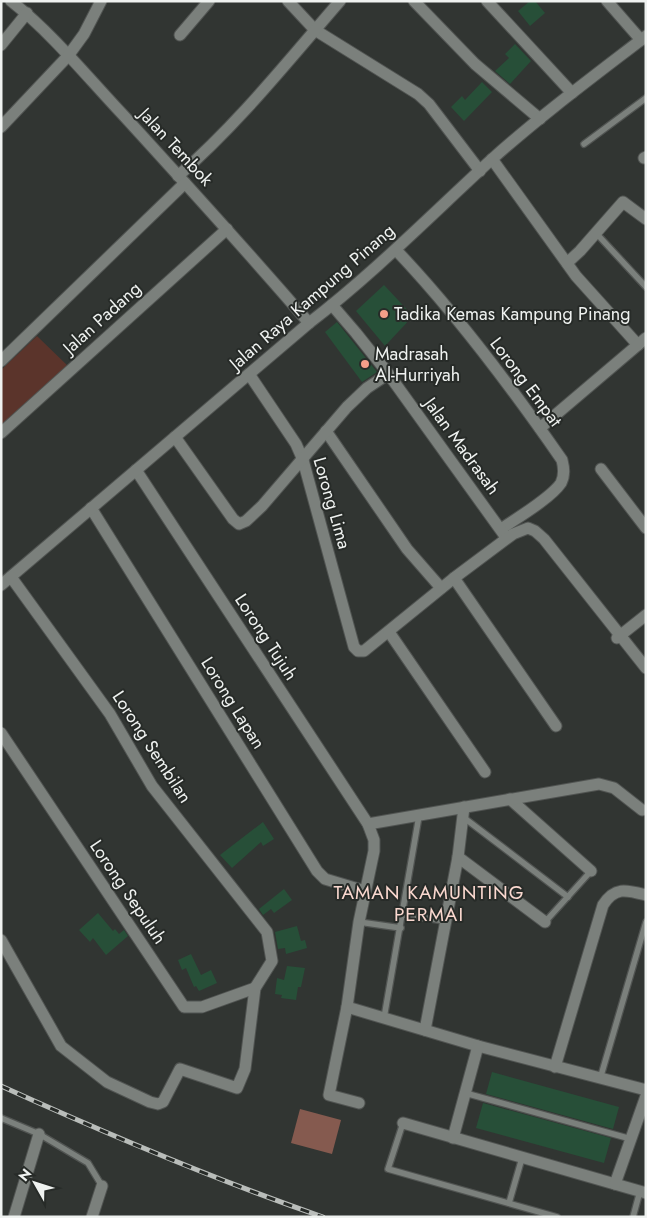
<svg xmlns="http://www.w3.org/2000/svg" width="647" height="1218" font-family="Jost,sans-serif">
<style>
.green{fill:#5b342b}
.water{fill:#855a4f}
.building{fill:#274f38}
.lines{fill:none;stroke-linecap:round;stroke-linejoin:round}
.lane-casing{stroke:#515452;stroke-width:8}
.street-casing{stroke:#515452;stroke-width:13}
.lane{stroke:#7b807c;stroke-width:5.5}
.street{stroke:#7b807c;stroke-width:11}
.rail-casing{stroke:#b9bdba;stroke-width:5}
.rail{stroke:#272b28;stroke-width:3;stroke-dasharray:9;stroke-linecap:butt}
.poi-dot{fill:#f49e89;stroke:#272b28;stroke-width:2}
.labels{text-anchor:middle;stroke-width:4;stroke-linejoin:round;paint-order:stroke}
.street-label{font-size:18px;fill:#eff2f0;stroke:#272b28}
.poi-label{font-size:18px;fill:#eff2f0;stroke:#272b28;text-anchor:start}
.neighbourhood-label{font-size:19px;letter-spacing:1px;fill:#fad8cf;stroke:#272b28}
</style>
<rect width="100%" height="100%" fill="#313532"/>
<!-- green -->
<polygon class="green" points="37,336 71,369 1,429 1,370"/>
<!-- water -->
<polygon class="water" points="300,1109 341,1120 332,1154 291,1143"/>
<!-- building -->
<g class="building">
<polygon points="530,1 535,1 545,13 530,26 518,11"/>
<polygon points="515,44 531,61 510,84 495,71 509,58 505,54"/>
<polygon points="482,82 492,92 464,121 451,107 462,96 465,100"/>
<polygon points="384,285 413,316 385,346 356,311"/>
<polygon points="337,322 377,372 362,382 325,332"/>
<polygon points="263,822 274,839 263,846 261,842 232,868 220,855"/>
<polygon points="284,889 292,900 274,913 271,909 263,915 259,909"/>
<polygon points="98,913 113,931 115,929 119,934 124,930 128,936 106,955 93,938 90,942 79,930"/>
<polygon points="297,926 301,941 305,940 307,948 286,954 285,948 278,949 275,932"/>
<polygon points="191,954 201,975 211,970 217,983 199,991 196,986 194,987 186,968 182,970 178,960"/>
<polygon points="287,966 305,968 301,987 298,987 296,1000 281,998 282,995 275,994 277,978 284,980"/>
<polygon points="492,1072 619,1107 613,1129 486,1094"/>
<polygon points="483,1103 611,1138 604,1163 476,1128"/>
</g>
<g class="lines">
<!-- lane casing -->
<g class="lane-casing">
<g id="lane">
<polyline points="584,144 646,98"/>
<polyline points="596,233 646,287"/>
<polyline points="463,817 568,897"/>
<polyline points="403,915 446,921"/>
<polyline points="359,922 401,928"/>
<polyline points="545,922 591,871"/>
<polyline points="384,1018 419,816"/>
<polyline points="600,1079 646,922"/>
<polyline points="465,1093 631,1139"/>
<polyline points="1,1118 39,1134 88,1163 102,1186"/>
<polyline points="403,1123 388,1169 557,1217"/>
<polyline points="509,1203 522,1158"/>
<polyline points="633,1217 640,1191"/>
</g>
</g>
<!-- street casing -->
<g class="street-casing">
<g id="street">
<path d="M11,1C53,34 88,78 125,117C187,185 249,253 309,323"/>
<polyline points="288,1 315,30 418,94 429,104 480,171"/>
<polyline points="414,1 475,64 540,119"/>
<polyline points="487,1 572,93"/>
<polyline points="607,1 641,40"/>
<polyline points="180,35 209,1"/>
<polyline points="1,45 27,13"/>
<polyline points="1,127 68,56 84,34 101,1"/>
<polyline points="644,158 646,157"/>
<polyline points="492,159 576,276 638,345"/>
<path d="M178,176C238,124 288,61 340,1"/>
<path d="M396,250C456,313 512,388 562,460C564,468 565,475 561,483C551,498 517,518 501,529"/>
<polyline points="567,263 580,251 623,202 646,219"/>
<polyline points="332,305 356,333 387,372 505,536"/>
<polyline points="1,361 185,183"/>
<polyline points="249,374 296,444 303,460 354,647 358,651 364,651 454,578 513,534 528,528 535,531 544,539 646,668"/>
<polyline points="540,428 646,338"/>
<polyline points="326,431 407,549 441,588"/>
<polyline points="1,433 227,229"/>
<polyline points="175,437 233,519 239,524 246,521 262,506 347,407 367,388 388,374"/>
<polyline points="601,469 646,528"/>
<polyline points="136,470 368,824 374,840 374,851 359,922 347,1007 329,1095 359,1103"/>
<polyline points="91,508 317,871 325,879 365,891"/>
<polyline points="454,578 556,726"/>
<path d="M1,585L309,323C374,273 431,215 491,160C540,116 594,76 646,36"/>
<polyline points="389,632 485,772"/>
<polyline points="617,638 646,615"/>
<polyline points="1,733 184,1007 202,1007 255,988"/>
<polyline points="510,799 591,871"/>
<polyline points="368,824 599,784 614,788 642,810"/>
<polyline points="458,857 545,922"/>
<polyline points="1,940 61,1046 107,1082 150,1102 158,1104 163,1102 180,1069 237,1088 245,1069 255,988 272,961 267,932 152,786 110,714 11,577"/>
<polyline points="347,1007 478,1046 646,1090"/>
<polyline points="425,1030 458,857 464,807"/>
<path d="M555,1067L603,905C615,886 627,890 646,895"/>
<polyline points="403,1123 646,1193"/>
<polyline points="453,1138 478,1046"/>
<polyline points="615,1184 646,1096"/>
<polyline points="14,1217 39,1134"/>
<polyline points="92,1217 102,1186"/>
</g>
</g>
<!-- lane -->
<use href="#lane" class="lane"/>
<!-- street -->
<use href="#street" class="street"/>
<!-- rail casing -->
<g class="rail-casing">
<path id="rail" d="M1,1086C107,1134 213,1179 323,1217"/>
</g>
<!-- rail -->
<use href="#rail" class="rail"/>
</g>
<!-- markers -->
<g class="poi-dot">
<circle cx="384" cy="314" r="5"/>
<circle cx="365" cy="364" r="5"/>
</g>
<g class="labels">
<!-- street labels -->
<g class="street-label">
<text transform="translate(176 147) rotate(47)" y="6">Jalan Tembok</text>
<text transform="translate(312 297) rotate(-41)" y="6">Jalan Raya Kampung Pinang</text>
<text transform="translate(102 318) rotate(-42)" y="6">Jalan Padang</text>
<text transform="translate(526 382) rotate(53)" y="6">Lorong Empat</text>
<text transform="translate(462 446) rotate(54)" y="6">Jalan Madrasah</text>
<text transform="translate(332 503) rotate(74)" y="6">Lorong Lima</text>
<text transform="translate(266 637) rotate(57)" y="6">Lorong Tujuh</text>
<text transform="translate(233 703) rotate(58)" y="6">Lorong Lapan</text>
<text transform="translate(152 747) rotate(57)" y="6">Lorong Sembilan</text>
<text transform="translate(128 892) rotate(56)" y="6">Lorong Sepuluh</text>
</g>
<!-- poi labels -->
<g class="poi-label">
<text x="394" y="320">Tadika Kemas Kampung Pinang</text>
<text x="375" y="360">Madrasah<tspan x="375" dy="21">Al-Hurriyah</tspan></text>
</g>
<!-- neighbourhood labels -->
<g class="neighbourhood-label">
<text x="429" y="899">TAMAN KAMUNTING<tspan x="429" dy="22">PERMAI</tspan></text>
</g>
</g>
<!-- border -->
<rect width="647" height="1218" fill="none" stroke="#eff2f0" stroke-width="5"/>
<!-- north arrow -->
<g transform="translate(35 1183) rotate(309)" stroke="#272b28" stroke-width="4" paint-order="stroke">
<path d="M0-4L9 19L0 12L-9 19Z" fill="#eff2f0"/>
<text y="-8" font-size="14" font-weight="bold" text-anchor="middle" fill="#eff2f0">N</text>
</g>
</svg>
